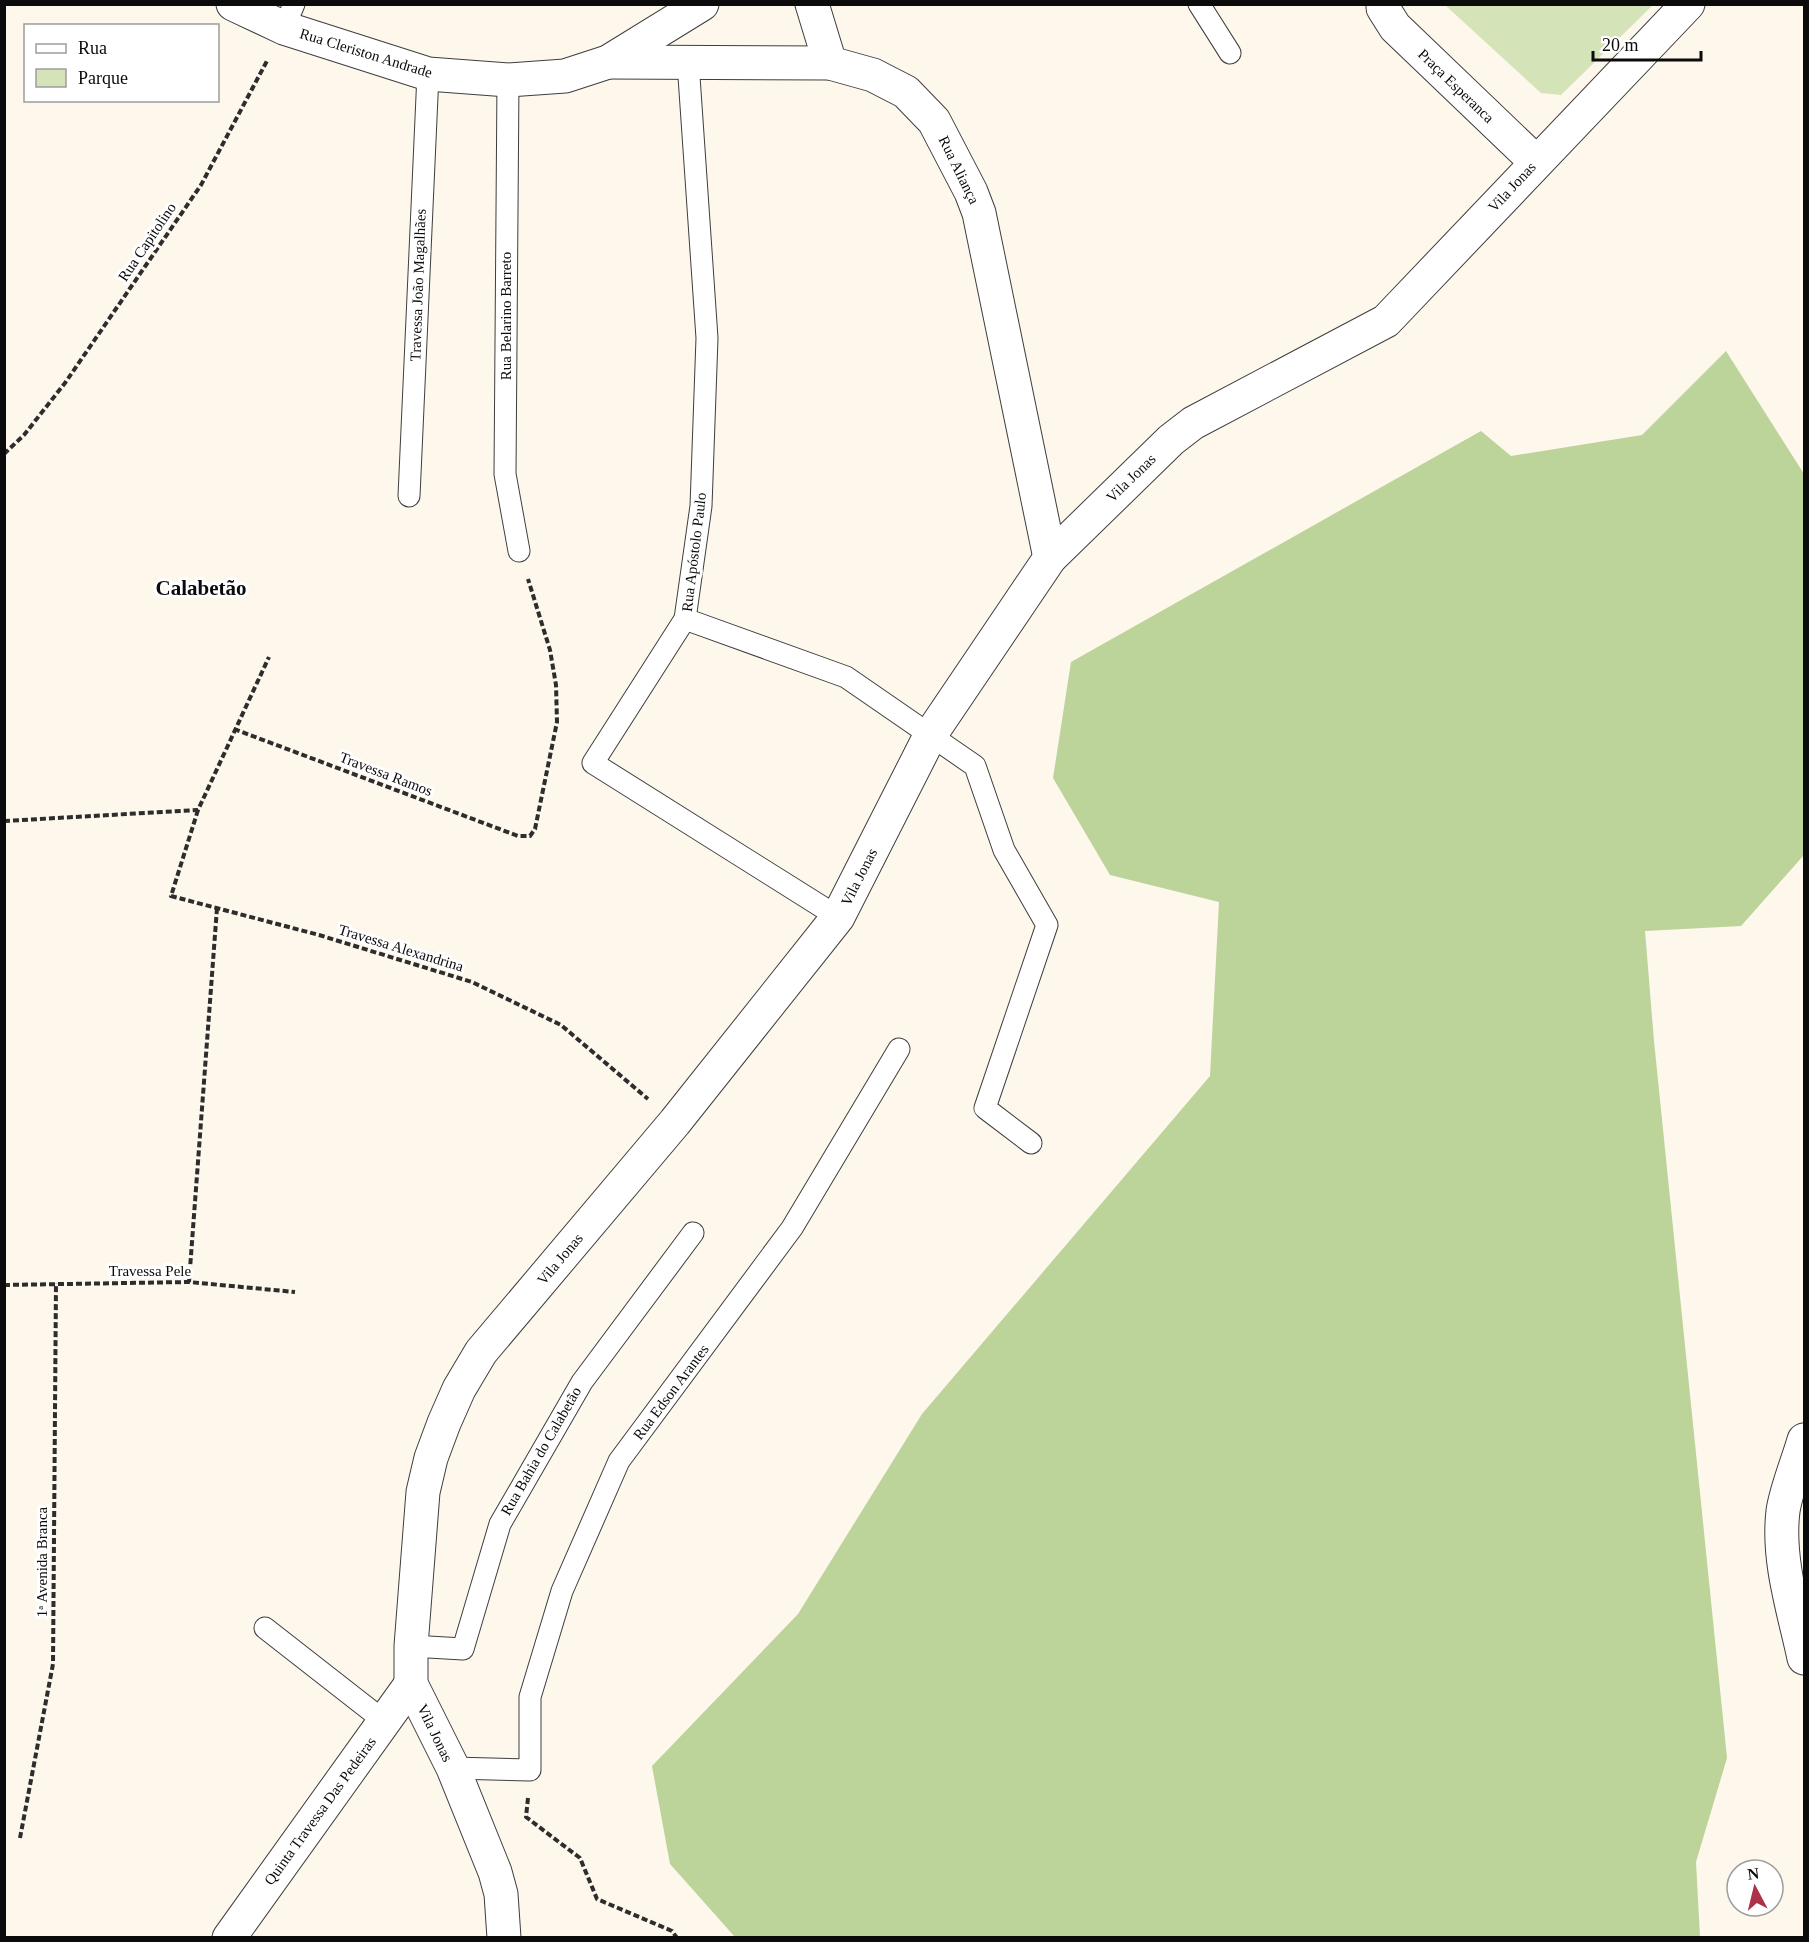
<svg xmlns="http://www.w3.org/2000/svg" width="1809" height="1942" font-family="'Times New Roman',serif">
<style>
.green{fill:#d5e3b9}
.forest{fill:#bcd39a}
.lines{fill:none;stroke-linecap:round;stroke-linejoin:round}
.lane-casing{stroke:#3e3e3e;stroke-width:23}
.street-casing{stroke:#3e3e3e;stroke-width:35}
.path{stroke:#2d2d2d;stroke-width:4;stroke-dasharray:6 3;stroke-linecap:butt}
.lane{stroke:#fff;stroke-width:21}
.street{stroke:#fff;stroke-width:33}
.labels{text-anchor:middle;stroke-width:6;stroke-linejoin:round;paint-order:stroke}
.street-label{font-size:15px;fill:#0b0b0b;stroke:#fff}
.district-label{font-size:21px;font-weight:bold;fill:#0b0b0b;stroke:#fff}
</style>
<rect width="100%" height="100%" fill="#fdf7ec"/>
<!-- green -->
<polygon class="green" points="1445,5 1653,5 1561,95 1541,93"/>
<!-- forest -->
<polygon class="forest" points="1726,351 1804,474 1804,855 1741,926 1645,931 1654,1041 1727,1758 1696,1862 1700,1937 735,1937 670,1864 652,1766 798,1614 922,1414 1210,1076 1219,902 1110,875 1053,778 1071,662 1481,431 1511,456 1642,435"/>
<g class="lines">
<!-- lane casing -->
<g class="lane-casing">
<g id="lane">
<polyline points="1199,4 1230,53"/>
<polyline points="284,28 294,4"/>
<polyline points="688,62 707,338 701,506 685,619 593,763 838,917"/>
<polyline points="508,80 505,474 519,551"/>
<polyline points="409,496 428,74"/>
<polyline points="685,619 846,677 975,766 1004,850 1047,925 985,1108 1031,1143"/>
<polyline points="265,1628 384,1721"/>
<polyline points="411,1646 463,1649 500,1524 582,1382 693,1233"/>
<polyline points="453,1768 530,1770 530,1697 562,1591 619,1461 792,1228 899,1049"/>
</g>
</g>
<!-- street casing -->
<g class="street-casing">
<g id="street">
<polyline points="233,4 284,28 428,74 508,80 565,76 608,62 702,4"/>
<polyline points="812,4 830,63"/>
<polyline points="1383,4 1383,8 1395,27 1536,162"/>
<polyline points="608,62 830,63 873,75 906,92 934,121 971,192 979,213 1050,558"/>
<path d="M1804,1440C1798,1461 1786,1490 1783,1511C1777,1560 1794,1611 1804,1658"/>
<polyline points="229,1938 411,1684"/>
<polyline points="504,1938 501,1894 495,1872 453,1768 411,1684 411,1646 423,1492 431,1458 444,1423 459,1389 481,1352 675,1122 838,917 931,734 1050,558 1171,440 1193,423 1386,321 1688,4"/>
</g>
</g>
<!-- path -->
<g class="path">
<polyline points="4,454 24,435 65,383 201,185 268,59"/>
<polyline points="234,729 518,836 530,836 535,829 557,722 556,685 550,650 528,579"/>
<polyline points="198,810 171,896 319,935 472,982 561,1025 648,1099"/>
<polyline points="4,821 198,810 269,657"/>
<polyline points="189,1282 217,908"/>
<polyline points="4,1285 189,1282 295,1292"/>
<polyline points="528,1798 526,1817 580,1858 597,1899 672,1931 677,1938"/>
<polyline points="20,1838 53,1664 56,1283"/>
</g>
<!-- lane -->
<use href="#lane" class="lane"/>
<!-- street -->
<use href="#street" class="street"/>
</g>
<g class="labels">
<!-- street labels -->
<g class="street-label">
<text transform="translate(366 53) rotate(17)" y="5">Rua Cleriston Andrade</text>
<text transform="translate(1456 86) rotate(44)" y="5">Praça Esperanca</text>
<text transform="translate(959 170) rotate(64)" y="5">Rua Aliança</text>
<text transform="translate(1512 187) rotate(-47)" y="5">Vila Jonas</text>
<text transform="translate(147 242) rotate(-56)" y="5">Rua Capitolino</text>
<text transform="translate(418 285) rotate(-88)" y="5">Travessa João Magalhães</text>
<text transform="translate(506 316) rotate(-90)" y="5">Rua Belarino Barreto</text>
<text transform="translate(1131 478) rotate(-44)" y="5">Vila Jonas</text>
<text transform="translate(694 552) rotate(-83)" y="5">Rua Apóstolo Paulo</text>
<text transform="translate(386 774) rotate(21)" y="5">Travessa Ramos</text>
<text transform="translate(859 877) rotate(-63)" y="5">Vila Jonas</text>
<text transform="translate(401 948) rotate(17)" y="5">Travessa Alexandrina</text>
<text transform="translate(560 1259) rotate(-50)" y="5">Vila Jonas</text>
<text x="150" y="1276">Travessa Pele</text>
<text transform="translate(671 1392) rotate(-53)" y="5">Rua Edson Arantes</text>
<text transform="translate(541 1451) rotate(-60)" y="5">Rua Bahia do Calabetão</text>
<text transform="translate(42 1562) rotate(-90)" y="5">1ᵃ Avenida Branca</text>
<text transform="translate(435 1733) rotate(64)" y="5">Vila Jonas</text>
<text transform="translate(320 1811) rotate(-54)" y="5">Quinta Travessa Das Pedeiras</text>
</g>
<!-- district labels -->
<g class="district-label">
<text x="201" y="595">Calabetão</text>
</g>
</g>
<!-- border -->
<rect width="1809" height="1942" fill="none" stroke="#0b0b0b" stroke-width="12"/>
<!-- legend -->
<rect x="24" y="24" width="195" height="78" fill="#ffffff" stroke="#9d9d9d" stroke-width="1.5"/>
<rect x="36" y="44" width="30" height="9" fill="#ffffff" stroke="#9d9d9d" stroke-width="1.5"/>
<text x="78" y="54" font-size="18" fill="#0b0b0b">Rua</text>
<rect x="36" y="69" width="30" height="18" fill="#d5e3b9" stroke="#9d9d9d" stroke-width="1.5"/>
<text x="78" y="84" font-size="18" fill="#0b0b0b">Parque</text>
<!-- north arrow -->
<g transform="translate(1755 1888) rotate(353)"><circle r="28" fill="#ffffff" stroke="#9d9d9d" stroke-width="1.5"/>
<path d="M0-4.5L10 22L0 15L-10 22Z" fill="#ac324a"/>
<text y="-9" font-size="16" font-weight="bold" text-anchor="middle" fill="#0b0b0b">N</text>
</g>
<!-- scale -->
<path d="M1593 51v9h108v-9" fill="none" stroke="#0b0b0b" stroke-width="3"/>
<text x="1602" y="51" font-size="18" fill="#0b0b0b" stroke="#ffffff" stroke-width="4.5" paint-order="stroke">20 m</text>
</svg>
